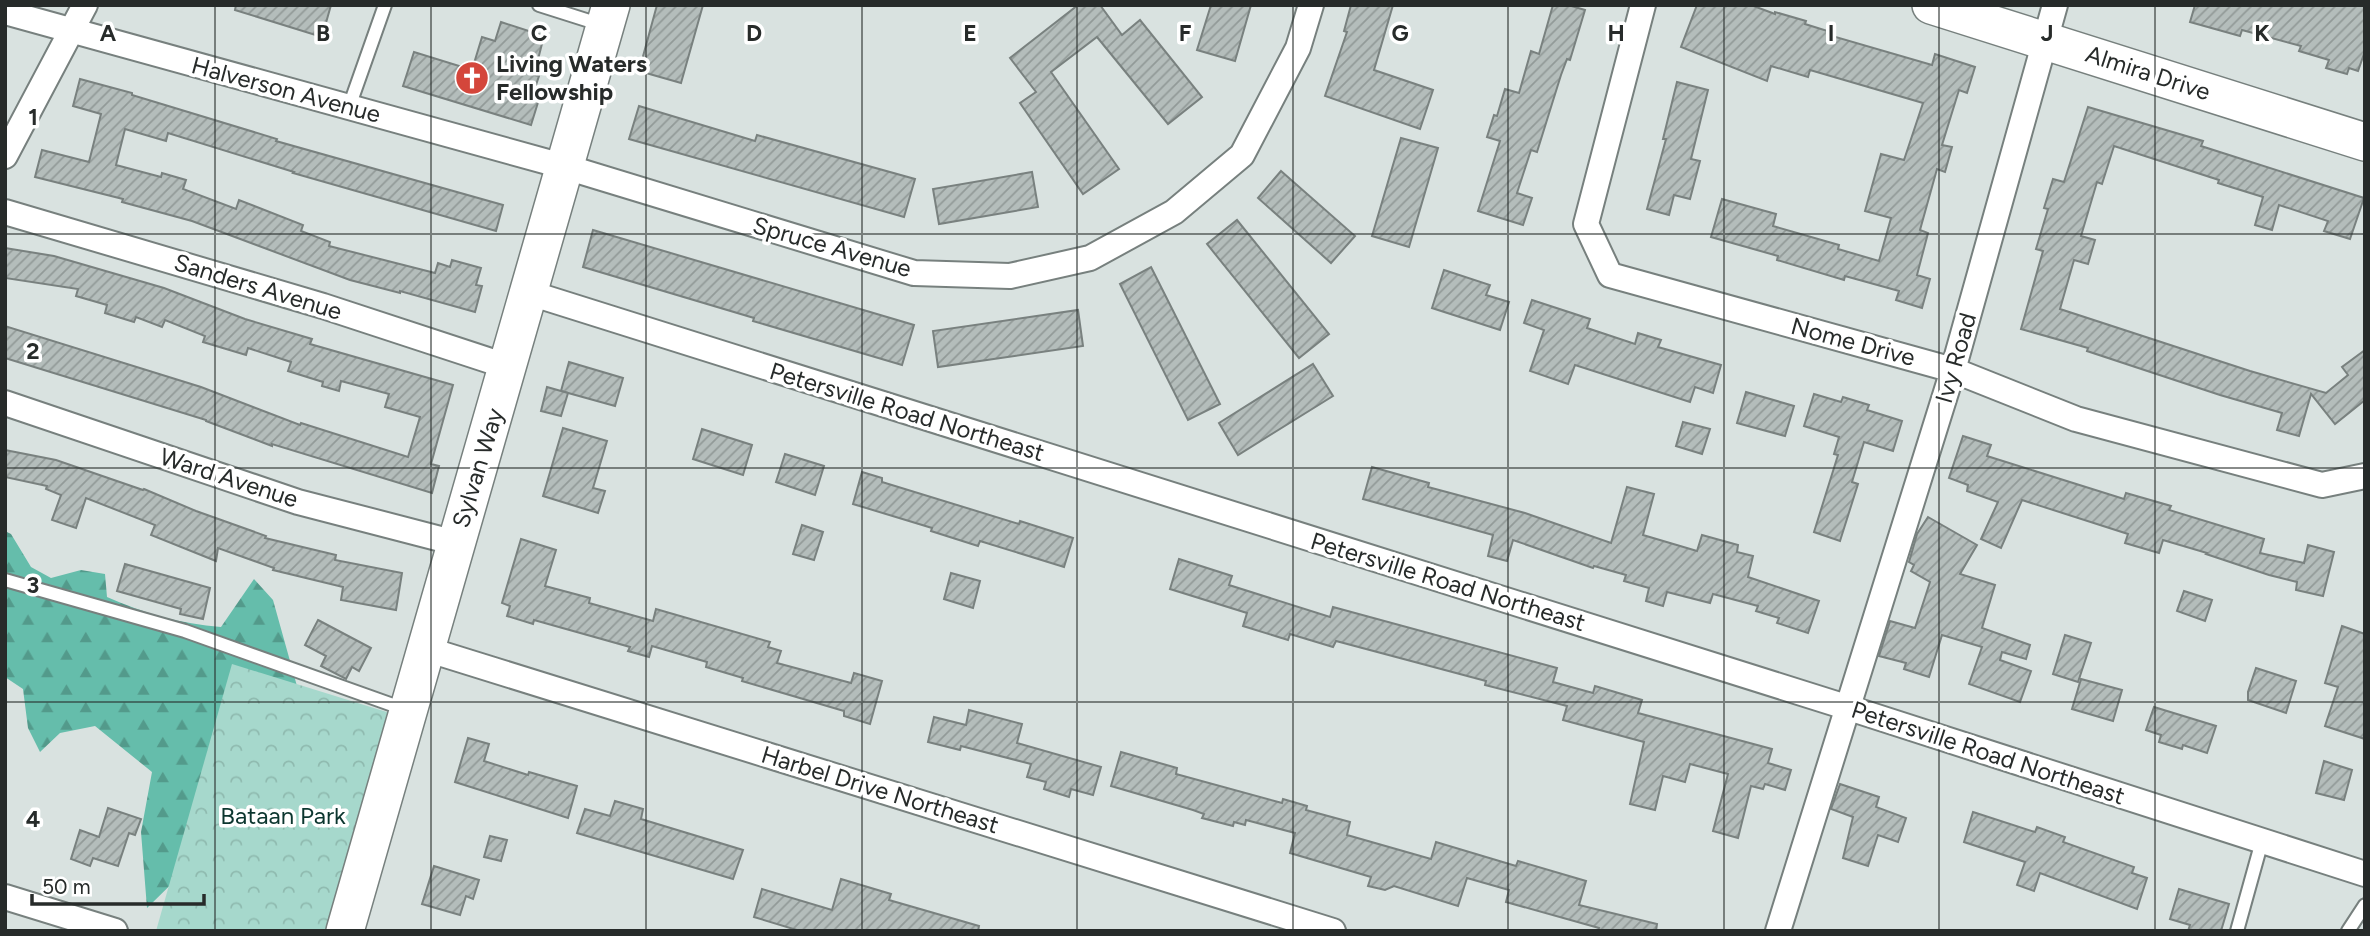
<svg xmlns="http://www.w3.org/2000/svg" width="2370" height="936" font-family="Figtree,sans-serif">
<style>
.forest{fill:url(#forest-firs)}
.park{fill:url(#park-crowns)}
.building{fill:url(#building-hatch);stroke:#79817f;stroke-width:2}
.lines{fill:none;stroke-linecap:round;stroke-linejoin:round}
.lane-casing{stroke:#77807e;stroke-width:16}
.street-casing{stroke:#77807e;stroke-width:28}
.secondary-casing{stroke:#77807e;stroke-width:40}
.lane{stroke:#fff;stroke-width:12}
.street{stroke:#fff;stroke-width:24}
.secondary{stroke:#fff;stroke-width:37}
.grid{fill:none;stroke:#272b2a;stroke-width:2;stroke-opacity:0.55}
.labels{text-anchor:middle;stroke-width:7;stroke-linejoin:round;paint-order:stroke}
.poi-label{font-size:24px;font-weight:bold;fill:#272b2a;stroke:#fff;text-anchor:start}
.street-label{font-size:24px;fill:#272b2a;stroke:#fff}
.park-label{font-size:24px;fill:#0c362f;stroke:#fff}
.grid-label{font-size:23px;text-anchor:middle;font-weight:bold;fill:#272b2a;stroke:#fff;stroke-width:7;stroke-linejoin:round;paint-order:stroke}
</style>
<defs>
<pattern id="forest-firs" width="22" height="20" patternUnits="userSpaceOnUse" patternTransform="scale(1.75)"><rect width="22" height="20" fill="#65bdab"/><path d="M5 1l3.5 6h-7zM16 11l3.5 6h-7z" fill="#539a8b"/></pattern>
<pattern id="park-crowns" width="20" height="18" patternUnits="userSpaceOnUse" patternTransform="scale(1.75)"><rect width="20" height="18" fill="#a6d8cc"/><path d="M2 6a3 3 0 1 1 6 0M12 15a3 3 0 1 1 6 0" fill="none" stroke="#8fbaaf"/></pattern>
<pattern id="building-hatch" width="6" height="6" patternUnits="userSpaceOnUse" patternTransform="scale(1.75)"><rect width="6" height="6" fill="#b4bdbb"/><path d="M-1 1l2-2M0 6l6-6M5 7l2-2" fill="none" stroke="#929a98"/></pattern>
</defs>
<rect width="100%" height="100%" fill="#d9e2e0"/>
<!-- forest -->
<path class="forest" d="M5,531L11,534L31,567L51,578L81,570L105,574L107,597C143,613 181,624 221,627L254,579L273,600L302,704L205,851L147,908L141,832L152,772L95,726L60,733L40,752L28,728L23,689L5,677Z"/>
<!-- park -->
<polygon class="park" points="232,664 406,718 345,931 156,931"/>
<!-- building -->
<g class="building">
<polygon points="236,5 331,5 322,37 235,10"/>
<polygon points="657,5 703,5 681,83 639,71"/>
<polygon points="1078,5 1100,5 1122,35 1140,20 1202,97 1168,124 1097,37 1051,72 1119,169 1083,194 1020,103 1036,92 1010,58"/>
<polygon points="1211,5 1251,5 1235,61 1197,50"/>
<polygon points="1351,5 1393,5 1374,70 1433,90 1420,129 1325,96 1347,32 1344,31"/>
<polygon points="1553,5 1568,5 1585,10 1570,60 1567,59 1561,75 1537,152 1531,150 1517,193 1532,198 1523,225 1478,211 1500,141 1487,137 1494,115 1497,116 1505,89 1519,93 1531,51 1539,54"/>
<polygon points="1697,5 1751,5 1775,14 1775,12 1806,21 1805,24 1834,33 1832,36 1932,65 1935,54 1975,67 1967,93 1959,90 1942,145 1952,147 1945,172 1937,169 1920,230 1928,233 1917,275 1930,279 1922,308 1896,300 1899,291 1845,276 1844,280 1777,260 1778,256 1711,237 1722,199 1776,214 1773,226 1839,245 1838,249 1879,261 1891,218 1865,211 1881,154 1904,160 1923,103 1810,70 1808,77 1771,66 1767,81 1681,47"/>
<polygon points="2195,5 2365,5 2365,51 2358,71 2349,68 2347,74 2326,68 2329,60 2299,51 2301,46 2242,30 2240,36 2190,22"/>
<polygon points="501,22 544,36 534,75 539,76 533,94 540,96 531,125 403,86 414,52 472,70 482,37 495,41"/>
<polygon points="80,79 132,93 132,95 277,139 276,141 503,205 496,231 293,173 294,172 168,133 166,141 125,129 116,165 161,177 162,173 186,180 183,189 236,209 239,200 303,225 301,231 330,242 329,246 435,273 438,263 450,267 452,260 481,268 476,285 482,286 475,312 400,291 400,293 350,280 192,221 122,202 123,199 35,177 42,150 89,162 101,114 73,106"/>
<polygon points="1677,82 1708,90 1691,159 1700,161 1690,199 1674,195 1669,215 1647,209 1666,139 1663,139"/>
<polygon points="639,106 755,141 757,135 915,179 904,217 629,139"/>
<polygon points="2088,107 2203,141 2201,146 2364,198 2350,239 2324,231 2328,221 2279,205 2272,230 2255,225 2263,197 2218,183 2219,180 2114,146 2102,184 2097,182 2081,236 2095,240 2088,264 2074,260 2060,309 2250,371 2326,393 2348,375 2342,367 2365,350 2365,400 2335,424 2311,394 2299,436 2277,430 2282,413 2220,395 2087,351 2088,348 2021,329 2043,251 2036,249 2048,209 2044,208 2053,179 2064,182"/>
<polygon points="1401,138 1438,148 1409,247 1372,236"/>
<polygon points="1281,171 1355,236 1331,263 1258,198"/>
<polygon points="1032,172 1038,207 939,224 933,189"/>
<polygon points="1237,220 1329,334 1299,358 1207,244"/>
<polygon points="593,230 914,325 902,365 753,321 754,318 583,267"/>
<polygon points="5,248 54,256 164,288 245,319 312,339 310,344 453,385 431,464 439,466 432,493 272,444 272,446 206,421 206,420 5,358 5,326 201,387 300,425 301,423 408,457 420,417 385,407 389,394 341,381 339,391 322,386 323,382 288,371 291,362 248,348 246,355 203,342 205,336 165,320 162,327 136,317 134,322 105,313 107,305 76,296 78,289 5,278"/>
<polygon points="1151,267 1220,404 1188,420 1120,284"/>
<polygon points="1444,270 1490,285 1486,295 1509,302 1500,330 1432,308"/>
<polygon points="1532,300 1590,319 1587,328 1635,344 1638,333 1661,340 1658,347 1721,365 1713,393 1695,387 1690,402 1575,365 1568,384 1530,371 1544,330 1524,323"/>
<polygon points="1078,310 1083,346 938,367 933,331"/>
<polygon points="569,362 623,378 615,406 561,391"/>
<polygon points="1313,364 1333,396 1238,455 1219,423"/>
<polygon points="547,387 568,393 561,416 541,411"/>
<polygon points="1746,392 1794,406 1785,436 1737,423"/>
<polygon points="1814,394 1841,402 1843,397 1869,405 1867,410 1902,421 1893,451 1864,442 1852,482 1858,484 1840,541 1814,532 1838,455 1834,454 1839,437 1804,426"/>
<polygon points="1683,422 1710,429 1702,454 1676,446"/>
<polygon points="563,428 607,441 593,488 605,491 598,513 543,496"/>
<polygon points="702,429 752,445 743,475 693,459"/>
<polygon points="1963,436 1991,445 1987,456 2124,499 2126,493 2171,506 2169,510 2264,539 2260,553 2304,563 2308,545 2334,552 2323,596 2296,590 2297,582 2269,575 2206,554 2207,553 2163,540 2159,553 2125,543 2128,534 2022,500 2001,548 1981,539 1998,502 1967,491 1968,485 1949,478"/>
<polygon points="5,450 56,460 143,490 144,489 196,511 266,536 265,538 336,555 335,560 402,573 396,610 341,600 343,587 273,570 274,568 218,548 216,561 151,535 155,525 86,498 76,528 52,520 61,495 46,489 47,486 5,477"/>
<polygon points="785,454 824,466 815,495 776,482"/>
<polygon points="1372,467 1429,483 1428,487 1525,513 1611,543 1627,487 1654,494 1643,535 1697,551 1702,535 1738,545 1737,552 1753,556 1748,577 1819,601 1808,633 1777,623 1779,618 1756,611 1758,606 1713,594 1710,603 1667,592 1663,606 1646,601 1649,588 1624,581 1626,575 1594,566 1593,568 1513,540 1507,561 1488,556 1493,535 1363,499"/>
<polygon points="862,472 882,478 882,482 1019,524 1020,521 1073,538 1064,567 980,541 978,546 931,531 932,528 853,504"/>
<polygon points="1928,517 1977,545 1960,574 1995,585 1982,628 2030,645 2026,659 2002,652 2000,660 2031,671 2020,702 1969,684 1982,647 1942,635 1929,677 1904,669 1906,663 1879,656 1890,621 1915,628 1930,582 1911,571 1914,565 1909,562 1917,534"/>
<polygon points="802,525 823,532 814,560 793,554"/>
<polygon points="521,539 556,550 545,586 590,598 589,603 653,621 656,609 770,642 768,647 781,651 777,663 851,683 854,673 882,681 870,724 844,716 844,711 742,681 743,678 706,667 707,662 652,646 649,657 628,651 630,647 534,620 533,624 507,616 510,606 502,603"/>
<polygon points="1179,559 1232,576 1229,585 1330,617 1333,607 1557,668 1553,682 1593,693 1595,686 1642,700 1638,713 1772,749 1768,763 1791,770 1785,790 1765,784 1763,789 1751,786 1738,838 1713,831 1728,774 1690,764 1685,782 1663,776 1655,810 1630,804 1644,742 1563,720 1567,706 1485,685 1486,681 1336,641 1333,647 1290,634 1288,640 1243,626 1247,613 1170,589"/>
<polygon points="125,564 210,588 203,619 180,614 181,609 117,591"/>
<polygon points="951,573 980,581 973,608 944,599"/>
<polygon points="2184,591 2212,600 2205,621 2177,611"/>
<polygon points="318,620 371,648 359,671 352,667 346,679 321,666 326,656 305,645"/>
<polygon points="2342,626 2365,634 2365,739 2325,726 2338,687 2325,683"/>
<polygon points="2065,635 2091,643 2078,682 2053,674"/>
<polygon points="2256,668 2296,681 2286,713 2248,700 2248,692"/>
<polygon points="2081,679 2122,690 2113,721 2072,709"/>
<polygon points="2154,707 2216,726 2207,753 2183,745 2182,749 2159,742 2161,735 2146,730"/>
<polygon points="969,710 1022,724 1017,743 1101,767 1093,795 1071,789 1069,797 1044,789 1046,782 1027,777 1031,764 961,746 960,750 928,742 934,717 966,725"/>
<polygon points="468,738 489,744 484,761 528,775 529,772 577,786 568,818 455,782"/>
<polygon points="1121,752 1177,768 1176,774 1282,803 1283,799 1307,806 1306,810 1350,822 1347,835 1431,859 1436,842 1516,866 1518,861 1586,881 1579,905 1657,924 1656,931 1598,931 1599,928 1506,902 1509,890 1467,878 1458,906 1394,886 1385,890 1368,886 1371,877 1290,853 1295,833 1246,820 1245,825 1234,822 1233,826 1202,818 1204,814 1193,810 1111,786"/>
<polygon points="2324,761 2352,770 2344,800 2316,793"/>
<polygon points="1840,784 1879,797 1876,807 1906,818 1898,842 1878,835 1868,866 1843,858 1853,817 1831,809"/>
<polygon points="615,801 643,809 641,819 743,850 733,879 577,833 585,809 610,816"/>
<polygon points="108,808 141,819 135,835 129,833 118,866 93,858 90,866 71,859 80,830 99,837"/>
<polygon points="1973,812 2035,832 2037,827 2065,837 2063,842 2134,867 2132,873 2147,878 2137,909 2040,873 2034,891 2017,885 2025,862 1964,842"/>
<polygon points="490,836 507,840 501,861 484,857"/>
<polygon points="434,866 479,880 473,899 466,896 460,915 422,904"/>
<polygon points="841,879 891,894 889,900 979,926 978,931 800,931 754,917 762,889 832,910"/>
<polygon points="2179,889 2229,904 2221,931 2188,931 2190,925 2170,919"/>
</g>
<g class="lines">
<!-- lane casing -->
<g class="lane-casing">
<g id="lane">
<polyline points="539,5 602,25"/>
<polyline points="349,107 385,5"/>
<polyline points="5,580 185,631 404,709"/>
<polyline points="2237,931 2262,841"/>
<polyline points="2348,931 2365,905"/>
</g>
</g>
<!-- street casing -->
<g class="street-casing">
<g id="street">
<polyline points="1643,5 1586,224 1610,275 1953,370 2076,419 2322,485 2365,476"/>
<polyline points="5,12 566,167 914,273 1010,276 1090,258 1174,212 1242,155 1298,48 1311,5"/>
<polyline points="5,156 85,5"/>
<polyline points="5,212 323,306 509,367"/>
<polyline points="530,293 1846,707 2365,874"/>
<polyline points="5,403 298,502 456,543"/>
<polyline points="426,649 1333,931"/>
<polyline points="5,897 115,931"/>
<polyline points="1778,931 1953,370 2055,5"/>
</g>
</g>
<!-- secondary casing -->
<g class="secondary-casing">
<g id="secondary">
<polyline points="1931,5 2365,142"/>
<polyline points="345,931 611,5"/>
</g>
</g>
<!-- lane -->
<use href="#lane" class="lane"/>
<!-- street -->
<use href="#street" class="street"/>
<!-- secondary -->
<use href="#secondary" class="secondary"/>
</g>
<!-- grid -->
<path class="grid" d="M215,5V931M431,5V931M646,5V931M862,5V931M1077,5V931M1293,5V931M1508,5V931M1724,5V931M1939,5V931M2155,5V931M5,234H2365M5,468H2365M5,702H2365"/>
<!-- icons -->
<defs>
<g id="church-disc" transform="scale(1.75)"><circle r="9.5" fill="#d4463b" stroke="#fff"/><path d="M-1.2-6h2.4v3.5h3.3v2.4h-3.3V6h-2.4V-.1h-3.3v-2.4h3.3Z" fill="#fff"/></g>
</defs>
<g fill-rule="evenodd">
<use href="#church-disc" x="472" y="78"/>
</g>
<g class="labels">
<!-- poi labels -->
<g class="poi-label">
<text x="496" y="72">Living Waters<tspan x="496" dy="28">Fellowship</tspan></text>
</g>
<!-- street labels -->
<g class="street-label">
<text transform="translate(2148 73) rotate(18)" y="8">Almira Drive</text>
<text transform="translate(286 90) rotate(15)" y="8">Halverson Avenue</text>
<text transform="translate(832 247) rotate(16)" y="8">Spruce Avenue</text>
<text transform="translate(258 287) rotate(17)" y="8">Sanders Avenue</text>
<text transform="translate(1853 342) rotate(15)" y="8">Nome Drive</text>
<text transform="translate(1956 358) rotate(-74)" y="8">Ivy Road</text>
<text transform="translate(907 412) rotate(17)" y="8">Petersville Road Northeast</text>
<text transform="translate(478 468) rotate(-73)" y="8">Sylvan Way</text>
<text transform="translate(229 478) rotate(18)" y="8">Ward Avenue</text>
<text transform="translate(1448 582) rotate(17)" y="8">Petersville Road Northeast</text>
<text transform="translate(1988 753) rotate(18)" y="8">Petersville Road Northeast</text>
<text transform="translate(880 790) rotate(17)" y="8">Harbel Drive Northeast</text>
</g>
<!-- park labels -->
<g class="park-label">
<text x="283" y="824">Bataan Park</text>
</g>
</g>
<g class="grid-label">
<text x="108" y="41">A</text>
<text x="323" y="41">B</text>
<text x="539" y="41">C</text>
<text x="754" y="41">D</text>
<text x="970" y="41">E</text>
<text x="1185" y="41">F</text>
<text x="1400" y="41">G</text>
<text x="1616" y="41">H</text>
<text x="1831" y="41">I</text>
<text x="2047" y="41">J</text>
<text x="2262" y="41">K</text>
<text x="33" y="125">1</text>
<text x="33" y="359">2</text>
<text x="33" y="593">3</text>
<text x="33" y="827">4</text>
</g>
<!-- border -->
<rect width="2370" height="936" fill="none" stroke="#272b2a" stroke-width="14"/>
<!-- scale -->
<path d="M32 894v10h172v-10" fill="none" stroke="#272b2a" stroke-width="3.5"/>
<text x="42" y="894" font-size="21" fill="#272b2a" stroke="#ffffff" stroke-width="5" paint-order="stroke">50 m</text>
</svg>
